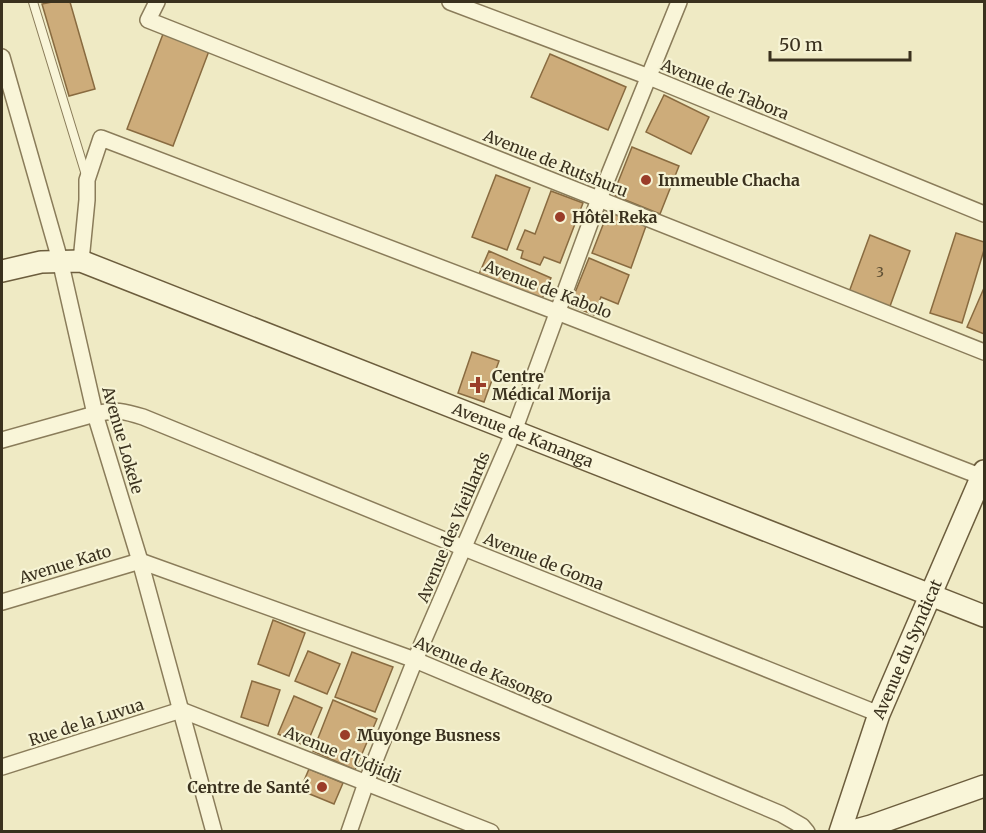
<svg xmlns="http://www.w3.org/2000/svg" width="986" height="833" font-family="Merriweather,serif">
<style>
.building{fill:#cdac7a;stroke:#896b40;stroke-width:1.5}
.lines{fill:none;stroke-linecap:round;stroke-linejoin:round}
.lane-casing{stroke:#8a7c5a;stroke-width:10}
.street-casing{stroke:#8a7c5a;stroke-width:18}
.secondary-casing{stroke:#6c5d3d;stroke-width:24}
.lane{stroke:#f9f5d8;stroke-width:8}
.street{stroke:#f9f5d8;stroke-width:15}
.secondary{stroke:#f9f5d8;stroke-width:21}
.poi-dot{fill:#9a3d29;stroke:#f6f3d4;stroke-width:2}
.labels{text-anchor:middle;stroke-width:4.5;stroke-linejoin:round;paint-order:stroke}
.number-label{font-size:14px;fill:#5f5035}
.street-label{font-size:16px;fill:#3a311e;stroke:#f6f3d4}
.poi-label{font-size:16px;font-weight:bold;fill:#3a311e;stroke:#f6f3d4;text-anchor:start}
</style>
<rect width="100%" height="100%" fill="#efeac4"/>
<!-- building -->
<g class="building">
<polygon points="52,2 70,2 95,89 69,96 42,4"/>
<polygon points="163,34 209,51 173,146 127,129"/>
<polygon points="550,54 626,87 608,130 531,97"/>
<polygon points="664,95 709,117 691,154 646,132"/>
<polygon points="632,147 679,166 660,214 613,195"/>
<polygon points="496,175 530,188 507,250 472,237"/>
<polygon points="551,191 583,203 560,263 544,257 540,265 521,258 523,251 517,249 525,230 535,234"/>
<polygon points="608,212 646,226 631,268 592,253"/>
<polygon points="956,233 984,242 984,250 962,323 930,313"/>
<polygon points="870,235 910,251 889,309 849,292"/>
<polygon points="489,251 551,278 541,301 479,274"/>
<polygon points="589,258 629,275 618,304 601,297 594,315 570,305"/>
<polygon points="984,288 984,334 967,327"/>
<polygon points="472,352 499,361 484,402 458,393"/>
<polygon points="273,620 305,633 289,676 258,664"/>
<polygon points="308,651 340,664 327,694 295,681"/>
<polygon points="352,652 393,667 375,712 335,697"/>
<polygon points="252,681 280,690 268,726 241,717"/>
<polygon points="294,696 322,708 306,746 278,734"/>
<polygon points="333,700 377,719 355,770 313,751"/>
<polygon points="309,769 343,783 334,804 300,790"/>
</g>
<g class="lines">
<!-- lane casing -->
<g class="lane-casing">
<polyline id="lane" points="33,2 86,175"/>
</g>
<!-- street casing -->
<g class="street-casing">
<g id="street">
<polyline points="157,2 148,20 984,352"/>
<polyline points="450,2 649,77 984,214"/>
<polyline points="2,57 60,260 95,414 140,561 214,832"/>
<polyline points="81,261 87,200 87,180 101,138 557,312 982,477"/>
<path d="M2,440L95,414C115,409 124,411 143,417L464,548L879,714"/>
<polyline points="2,602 140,561 415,660 781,814 802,826 807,832"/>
<polyline points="2,767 181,710 491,832"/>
<polyline points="349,832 366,783 415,660 514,431 599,199 679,2"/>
</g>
</g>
<!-- secondary casing -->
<g class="secondary-casing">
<g id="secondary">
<path id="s1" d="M2,271L41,262L81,261L984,616"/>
<path id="s2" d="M840,832L879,714L984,471"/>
<polyline points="849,832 871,826 984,786"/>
</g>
</g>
<!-- lane -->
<use href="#lane" class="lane"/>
<!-- street -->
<use href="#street" class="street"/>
<!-- secondary -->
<use href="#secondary" class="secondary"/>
</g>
<!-- markers -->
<g class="poi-dot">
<circle cx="646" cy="180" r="6"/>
<circle cx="560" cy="217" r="6"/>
<path d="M475 376h6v6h6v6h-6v6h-6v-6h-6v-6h6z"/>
<circle cx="345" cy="735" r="6"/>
<circle cx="322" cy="787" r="6"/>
</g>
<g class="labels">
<!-- number labels -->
<g class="number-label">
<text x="880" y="277">3</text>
</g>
<!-- street labels -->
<g class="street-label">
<text transform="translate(725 89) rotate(22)" y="6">Avenue de Tabora</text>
<text transform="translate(556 163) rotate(22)" y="6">Avenue de Rutshuru</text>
<text transform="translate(548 289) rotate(21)" y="6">Avenue de Kabolo</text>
<text dy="6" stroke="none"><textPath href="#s1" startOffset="555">Avenue de Kananga</textPath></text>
<text transform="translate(123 440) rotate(74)" y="6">Avenue Lokele</text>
<text transform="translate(453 527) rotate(-67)" y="6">Avenue des Vieillards</text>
<text transform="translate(544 561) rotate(22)" y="6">Avenue de Goma</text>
<text transform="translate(65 564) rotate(-17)" y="6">Avenue Kato</text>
<text dy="6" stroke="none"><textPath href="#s2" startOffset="195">Avenue du Syndicat</textPath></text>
<text transform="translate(484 670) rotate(23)" y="6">Avenue de Kasongo</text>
<text transform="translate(86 722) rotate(-18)" y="6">Rue de la Luvua</text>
<text transform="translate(343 754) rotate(22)" y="6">Avenue d'Udjidji</text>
</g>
<!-- poi labels -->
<g class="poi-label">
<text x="658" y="186">Immeuble Chacha</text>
<text x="572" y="223">Hôtel Reka</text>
<text x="492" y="382">Centre<tspan x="492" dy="18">Médical Morija</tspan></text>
<text x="357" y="741">Muyonge Busness</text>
<text x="310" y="793" text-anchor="end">Centre de Santé</text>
</g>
</g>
<!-- border -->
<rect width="986" height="833" fill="none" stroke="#3a311e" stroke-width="6"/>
<!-- scale -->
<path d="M770 51v9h140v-9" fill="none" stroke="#3a311e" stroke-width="3"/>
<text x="779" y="51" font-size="18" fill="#3a311e" stroke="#f6f3d4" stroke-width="4.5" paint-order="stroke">50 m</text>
</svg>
